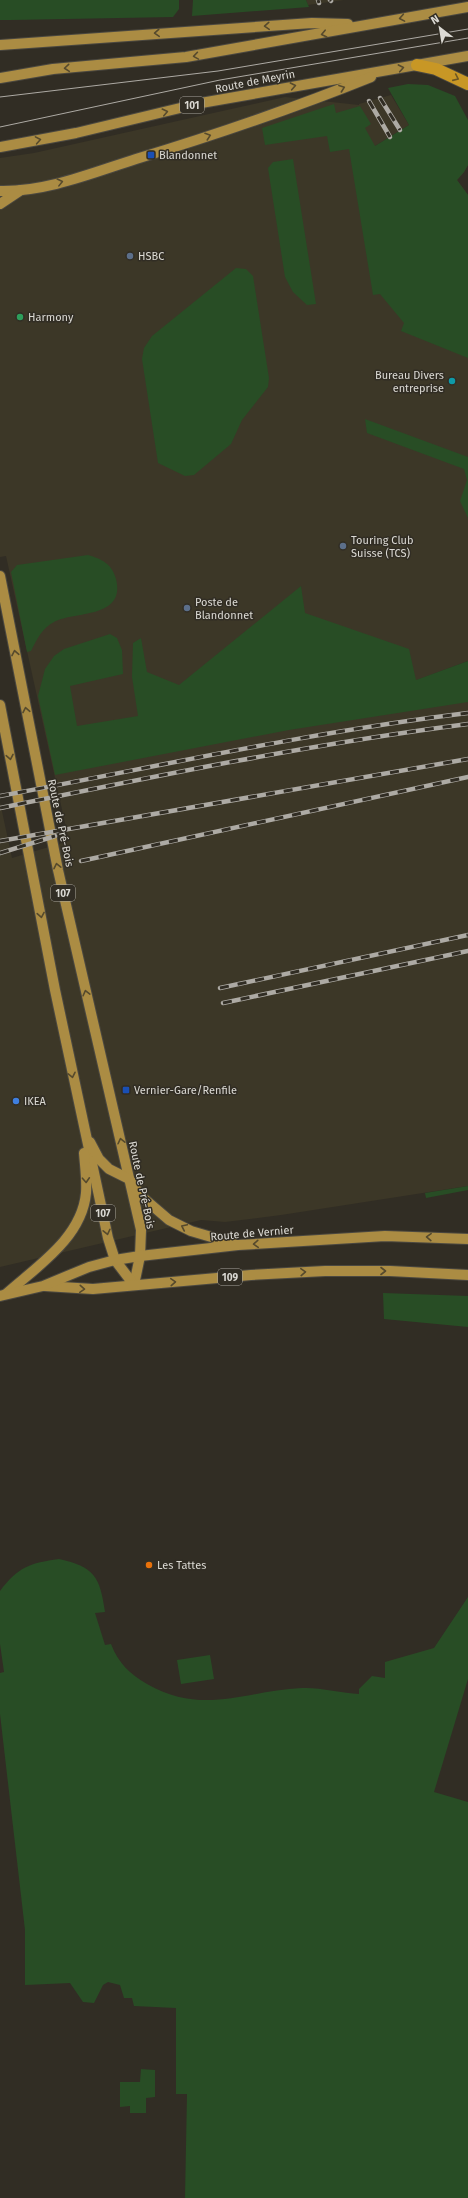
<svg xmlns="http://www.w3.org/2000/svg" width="468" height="2198" font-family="'Fira Sans',sans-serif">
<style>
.built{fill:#3c3727}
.green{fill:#284d25}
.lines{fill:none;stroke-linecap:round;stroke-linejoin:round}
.primary-casing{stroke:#4b4840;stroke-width:12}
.highway-casing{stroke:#4b4840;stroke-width:14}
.primary{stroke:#ab8c43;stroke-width:10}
.highway{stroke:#c89725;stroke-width:12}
.tram{stroke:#adaaa4;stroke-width:1}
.rail-casing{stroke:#adaaa4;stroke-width:4.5}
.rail{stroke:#312d24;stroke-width:3;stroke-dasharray:9;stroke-linecap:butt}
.oneway{stroke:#564a2d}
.oneway2{stroke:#6d5724}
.transit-dot{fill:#1a4fb4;stroke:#312d24;stroke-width:1.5}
.service-dot{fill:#5c6f8a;stroke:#312d24;stroke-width:1.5}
.leisure-dot{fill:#2e9e5b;stroke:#312d24;stroke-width:1.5}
.culture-dot{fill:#0f9aa8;stroke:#312d24;stroke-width:1.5}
.shop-dot{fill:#3f7fe0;stroke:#312d24;stroke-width:1.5}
.food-dot{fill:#e8710a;stroke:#312d24;stroke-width:1.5}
.labels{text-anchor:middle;stroke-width:3;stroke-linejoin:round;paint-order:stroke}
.shield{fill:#312d24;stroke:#a8a59e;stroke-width:1}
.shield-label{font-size:10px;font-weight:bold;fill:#dbd9d3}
.street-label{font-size:11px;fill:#dbd9d3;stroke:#312d24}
.poi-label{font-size:11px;fill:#dbd9d3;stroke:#312d24;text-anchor:start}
</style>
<rect width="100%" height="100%" fill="#312d24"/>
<!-- built -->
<g class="built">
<polygon points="306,0 344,0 308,5"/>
<polygon points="391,95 409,125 375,146 468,140 468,165 464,172 457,180 468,195 468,661 417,680 468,694 468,1186 281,1215 225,1222 201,1220 0,1267 0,802 12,858 69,841 6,556 0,557 0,158 34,153 285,97 359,105 359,104"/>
</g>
<!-- green -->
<g class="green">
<polygon points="0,0 179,0 179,9 173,17 11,20 0,20"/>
<polygon points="193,0 306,0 309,7 192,16"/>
<polygon points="408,84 428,85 455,96 468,120 468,165 464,172 457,180 468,195 468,358 401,331 404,323 380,294 373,295 349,149 330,152 327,136 265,145 262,128 334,104 336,113 360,106 371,124 365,128 375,146 409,125 388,88"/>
<polygon points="293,159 316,304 307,305 293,292 285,277 268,168 273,162"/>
<polygon points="236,268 246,269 253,276 269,378 268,387 242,420 231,444 194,475 185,476 158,463 142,359 144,348 152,336"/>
<polygon points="365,419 468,457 468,518 460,501 467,480 464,469 367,433"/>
<path d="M88,555C102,559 112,564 116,579C126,619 74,611 54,622C42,628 37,639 31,651L27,652L11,572L17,565Z"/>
<polygon points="301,586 305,613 409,649 416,680 468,661 468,702 289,730 55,775 38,696 45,669 54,656 64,649 110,634 117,638 122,650 123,674 70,686 77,726 138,716 132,677 133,643 141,638 147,672 179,685"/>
<polygon points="468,1186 468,1190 426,1198 425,1193"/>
<polygon points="383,1293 468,1296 468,1327 384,1319"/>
<path d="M59,1559C94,1567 100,1576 105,1612L95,1613L105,1645L111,1644C118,1663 130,1674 147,1684C204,1716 243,1691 302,1688C318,1687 342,1693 359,1694V1689L372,1676L385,1678V1662L434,1648L468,1597V1679L434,1792L468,1802V2198H185L187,2094H176V2008L134,2006L132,1998H124L120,1985L108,1982L103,1985L94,2003L83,2002L70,1983L25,1985V1930L0,1714V1673L4,1672L0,1644V1591C18,1567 30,1563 59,1559Z"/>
<polygon points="210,1655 214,1679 181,1684 177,1660"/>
<polygon points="141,2069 155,2070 155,2097 146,2098 146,2113 130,2113 130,2106 120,2107 120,2082 140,2082"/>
</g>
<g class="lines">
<!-- primary casing -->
<g class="primary-casing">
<g id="primary">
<polyline points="0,45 312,23 348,24"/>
<polyline points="0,78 53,69 186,57 468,7"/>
<polyline points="0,147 76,133 201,103 468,56"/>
<path d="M0,191C46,192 92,173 136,159C215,135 294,108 371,77"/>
<polyline points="0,204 21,190"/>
<polyline points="0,576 58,870 141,1230 140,1256 134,1285"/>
<polyline points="0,705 55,990 108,1238 115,1260 134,1285"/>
<polyline points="90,1142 99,1159 109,1169 129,1179 141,1196 169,1220 191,1231 235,1244"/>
<polyline points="45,1286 93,1289 251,1275 325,1271 390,1271 468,1275"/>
<path d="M6,1294C36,1267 82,1238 86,1193C87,1180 85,1166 84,1153"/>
<polyline points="0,1296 43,1286 89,1267 115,1260 140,1256 238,1245 385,1236 468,1239"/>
</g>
</g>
<!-- highway casing -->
<g class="highway-casing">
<polyline id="highway" points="417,65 436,69 468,84"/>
</g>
<!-- primary -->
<use href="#primary" class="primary"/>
<!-- highway -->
<use href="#highway" class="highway"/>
<!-- tram -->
<g class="tram">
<polyline points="0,97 218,71 468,29"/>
<polyline points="0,127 220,80 468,38"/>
</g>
<!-- rail casing -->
<g class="rail-casing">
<g id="rail">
<polyline points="318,0 319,3"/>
<polyline points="330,0 331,1"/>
<polyline points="380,98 400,130"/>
<polyline points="369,101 390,137"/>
<path d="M0,796C156,767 310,732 468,713"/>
<path d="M0,808C156,776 311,744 468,724"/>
<polyline points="0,841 468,759"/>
<polyline points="0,853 55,836"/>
<polyline points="81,861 468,777"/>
<polyline points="220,988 468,935"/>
<polyline points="223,1003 468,951"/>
</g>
</g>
<!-- rail -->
<use href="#rail" class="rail"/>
</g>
<!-- one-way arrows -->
<defs><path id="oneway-chevron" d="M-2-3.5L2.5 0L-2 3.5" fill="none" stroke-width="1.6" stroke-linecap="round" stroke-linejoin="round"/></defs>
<g class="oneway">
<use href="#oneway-chevron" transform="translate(402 18) rotate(170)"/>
<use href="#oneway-chevron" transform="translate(267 26) rotate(176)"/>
<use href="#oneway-chevron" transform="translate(157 33) rotate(176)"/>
<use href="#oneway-chevron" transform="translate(324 34) rotate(167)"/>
<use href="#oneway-chevron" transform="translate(196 56) rotate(171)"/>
<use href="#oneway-chevron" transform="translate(67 68) rotate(175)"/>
<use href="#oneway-chevron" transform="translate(401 68) rotate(-11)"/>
<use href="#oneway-chevron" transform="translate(293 86) rotate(-11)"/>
<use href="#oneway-chevron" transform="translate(342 88) rotate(-20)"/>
<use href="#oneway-chevron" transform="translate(165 112) rotate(-13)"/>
<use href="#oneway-chevron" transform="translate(208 136) rotate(-19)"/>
<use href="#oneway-chevron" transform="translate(38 140) rotate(-10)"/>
<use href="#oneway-chevron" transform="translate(60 182) rotate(-14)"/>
<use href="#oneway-chevron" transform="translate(15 653) rotate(-101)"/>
<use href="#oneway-chevron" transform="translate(26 710) rotate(-101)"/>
<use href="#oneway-chevron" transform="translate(10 757) rotate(79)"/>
<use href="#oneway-chevron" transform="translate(57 866) rotate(-102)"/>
<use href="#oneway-chevron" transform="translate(41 915) rotate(80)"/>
<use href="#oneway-chevron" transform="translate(86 993) rotate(-104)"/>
<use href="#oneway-chevron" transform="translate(72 1075) rotate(78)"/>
<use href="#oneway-chevron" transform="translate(121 1141) rotate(-103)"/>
<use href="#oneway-chevron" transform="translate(86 1180) rotate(87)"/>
<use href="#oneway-chevron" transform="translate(184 1227) rotate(-155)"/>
<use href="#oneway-chevron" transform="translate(107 1232) rotate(77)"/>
<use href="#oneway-chevron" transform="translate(429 1237) rotate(-178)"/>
<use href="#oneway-chevron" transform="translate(256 1244) rotate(176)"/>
<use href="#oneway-chevron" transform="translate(383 1271)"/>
<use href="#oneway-chevron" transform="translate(303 1272) rotate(-3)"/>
<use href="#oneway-chevron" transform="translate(173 1282) rotate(-4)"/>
<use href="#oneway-chevron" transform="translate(82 1289) rotate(4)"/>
</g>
<use class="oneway2" href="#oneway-chevron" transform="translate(456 78) rotate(24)"/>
<!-- markers -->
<g class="transit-dot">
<rect x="147" y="151" width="8" height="8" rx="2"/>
<rect x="122" y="1086" width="8" height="8" rx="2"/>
</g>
<g class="service-dot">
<circle cx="130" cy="256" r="4"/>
<circle cx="343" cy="546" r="4"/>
<circle cx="187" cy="608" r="4"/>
</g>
<circle class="leisure-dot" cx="20" cy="317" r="4"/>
<circle class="culture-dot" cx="452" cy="381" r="4"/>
<circle class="shop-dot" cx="16" cy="1101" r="4"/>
<circle class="food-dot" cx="149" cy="1565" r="4"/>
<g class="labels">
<!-- shield labels -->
<g class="shield">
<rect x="180" y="97" width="24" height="16" rx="3"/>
<rect x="51" y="885" width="24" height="16" rx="3"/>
<rect x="91" y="1205" width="24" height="16" rx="3"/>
<rect x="218" y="1269" width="24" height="16" rx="3"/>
</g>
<g class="shield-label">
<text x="192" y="109">101</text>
<text x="63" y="897">107</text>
<text x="103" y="1217">107</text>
<text x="230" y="1281">109</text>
</g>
<!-- street labels -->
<g class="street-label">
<text transform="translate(255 81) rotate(-11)" y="4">Route de Meyrin</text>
<text transform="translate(61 823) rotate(78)" y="4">Route de Pré-Bois</text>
<text transform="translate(142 1185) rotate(78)" y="4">Route de Pré-Bois</text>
<text transform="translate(252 1233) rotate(-5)" y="4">Route de Vernier</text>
</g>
<!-- poi labels -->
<g class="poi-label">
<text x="159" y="159">Blandonnet</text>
<text x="138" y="260">HSBC</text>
<text x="28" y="321">Harmony</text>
<text x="444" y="379" text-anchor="end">Bureau Divers<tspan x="444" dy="13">entreprise</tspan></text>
<text x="351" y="544">Touring Club<tspan x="351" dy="13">Suisse (TCS)</tspan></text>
<text x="195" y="606">Poste de<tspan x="195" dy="13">Blandonnet</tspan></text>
<text x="134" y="1094">Vernier-Gare/Renfile</text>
<text x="24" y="1105">IKEA</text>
<text x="157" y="1569">Les Tattes</text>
</g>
</g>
<!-- north arrow -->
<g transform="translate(440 28) rotate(329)" stroke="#312d24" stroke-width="3" paint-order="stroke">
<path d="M0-3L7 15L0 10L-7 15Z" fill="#dbd9d3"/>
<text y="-6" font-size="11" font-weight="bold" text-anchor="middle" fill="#dbd9d3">N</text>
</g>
</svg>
